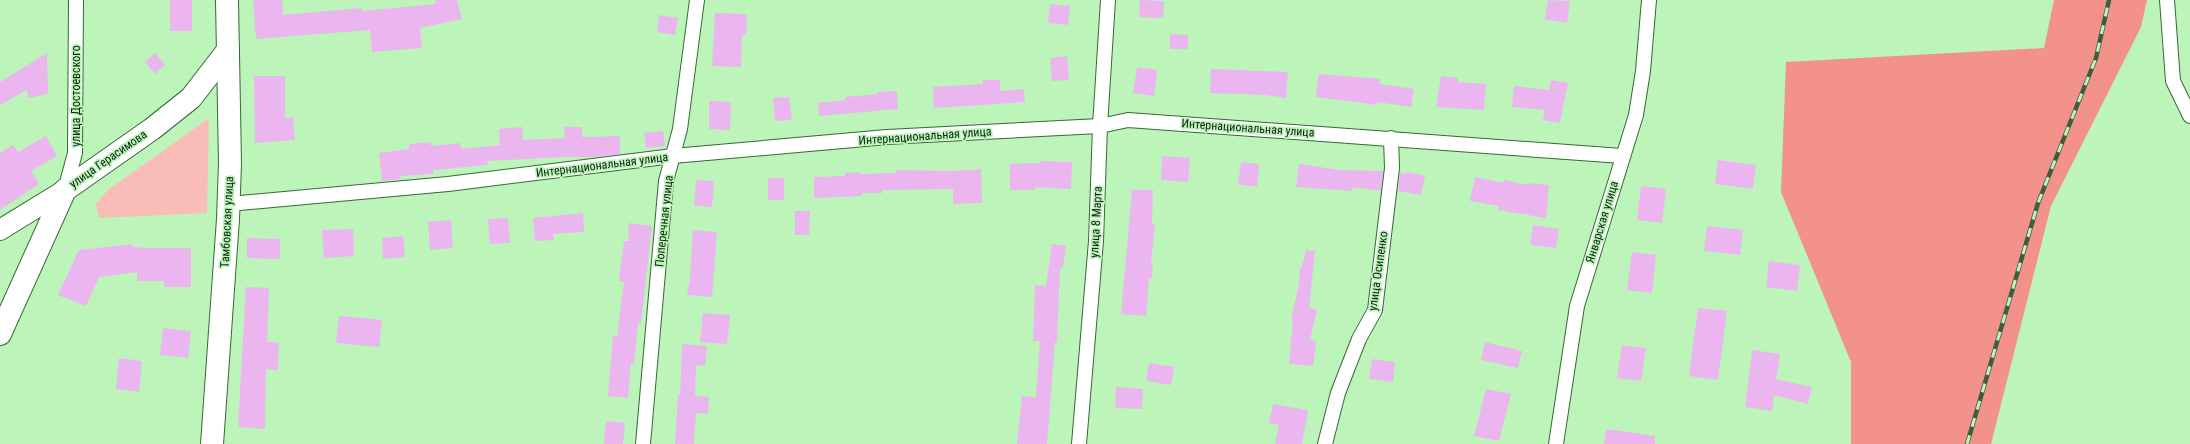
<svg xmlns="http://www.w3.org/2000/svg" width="2190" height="444" font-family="'Roboto Condensed',sans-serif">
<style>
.green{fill:#fabcb7}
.forest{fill:#f3918b}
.building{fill:#ebb6f0}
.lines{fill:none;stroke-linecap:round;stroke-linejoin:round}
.street-casing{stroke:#366936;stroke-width:16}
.secondary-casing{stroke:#366936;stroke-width:22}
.primary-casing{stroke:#366936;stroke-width:24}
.street{stroke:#fff;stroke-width:14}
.secondary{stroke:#fff;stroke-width:20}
.primary{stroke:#fff;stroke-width:22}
.rail-casing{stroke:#3f5d3e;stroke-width:4.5}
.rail{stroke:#bcf4ba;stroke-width:3;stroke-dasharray:9;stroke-linecap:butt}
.labels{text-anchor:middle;stroke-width:3.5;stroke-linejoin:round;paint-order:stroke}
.street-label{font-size:12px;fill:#0e230e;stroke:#bcf4ba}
</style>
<rect width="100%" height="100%" fill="#bcf4ba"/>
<!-- green -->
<polygon class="green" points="209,118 207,213 99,218 96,204 108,190"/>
<!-- forest -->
<polygon class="forest" points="2054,0 2147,0 2141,27 2051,206 1991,444 1851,444 1851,362 1781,192 1786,62 2044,48"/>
<!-- building -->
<g class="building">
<rect x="170" y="0" width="22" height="31"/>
<polygon points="253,0 282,0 283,15 361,8 362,11 436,4 435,0 457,0 462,19 420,28 422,48 372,52 370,30 256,39"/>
<polygon points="1140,0 1164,1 1163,18 1139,17"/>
<polygon points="1548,0 1570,1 1567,23 1545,19"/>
<polygon points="1050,4 1070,6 1068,25 1048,23"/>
<polygon points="715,13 747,14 746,35 742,35 741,67 712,66"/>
<polygon points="659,15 678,18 675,35 657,32"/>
<polygon points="1170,34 1188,35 1188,49 1170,49"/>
<polygon points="47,53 48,94 28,98 27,90 0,105 0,82"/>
<polygon points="155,53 165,65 155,74 145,62"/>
<polygon points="1067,56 1069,80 1052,81 1050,58"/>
<polygon points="1137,67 1157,70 1154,96 1133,93"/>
<polygon points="1211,69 1288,72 1286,98 1265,95 1210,93"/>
<polygon points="1319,74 1380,79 1379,84 1414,89 1411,107 1377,102 1377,105 1316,97"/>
<polygon points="254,76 285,76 285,118 293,117 295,140 255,143"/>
<polygon points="1441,76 1458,78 1458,82 1486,84 1484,110 1436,107"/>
<polygon points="983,80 1000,80 1000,91 1024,89 1025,102 934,108 933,87 983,84"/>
<polygon points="1551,80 1568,83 1560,123 1543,120 1545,110 1512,107 1514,86 1549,90"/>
<polygon points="897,91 898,109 819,116 818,103 846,100 845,97 878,94 878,92"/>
<polygon points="789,97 792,120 775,121 773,98"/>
<polygon points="709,101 731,102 730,130 709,129"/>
<polygon points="522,127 523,140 565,138 564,127 582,127 582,137 620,136 620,154 594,157 565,157 487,161 488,165 433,170 433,174 400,176 401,179 382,181 379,153 409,149 409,144 431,142 431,146 460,143 461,149 500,145 499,129"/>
<polygon points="663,131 665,146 646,148 644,133"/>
<polygon points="46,136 57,156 31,171 39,184 0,210 0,153 13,145 18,152"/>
<polygon points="1162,156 1190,158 1188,182 1161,180"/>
<polygon points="1718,160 1756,165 1753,189 1715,184"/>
<polygon points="1040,161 1072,162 1071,189 1035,187 1035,190 1010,190 1010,164 1040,163"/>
<polygon points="1241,162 1259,164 1257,187 1238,184"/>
<polygon points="1299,164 1340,170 1383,171 1381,191 1353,187 1352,191 1296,187"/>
<polygon points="981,169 982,203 953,204 953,189 882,190 882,193 862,193 862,196 814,198 814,177 845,176 845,173 860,172 860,174 896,173 896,170 952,171"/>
<polygon points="1407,172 1425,176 1421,195 1398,191 1400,173 1406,174"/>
<polygon points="1475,177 1503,183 1504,180 1527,185 1527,183 1549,185 1546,218 1498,210 1499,206 1470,201"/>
<rect x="768" y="178" width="16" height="22"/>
<polygon points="696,180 714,181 712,207 694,206"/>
<polygon points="1641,186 1666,189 1662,223 1637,220"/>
<polygon points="1132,190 1153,190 1152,224 1155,224 1151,264 1153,265 1152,279 1149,278 1146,316 1121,314"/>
<polygon points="795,211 810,211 809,235 795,235"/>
<polygon points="583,213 584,232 553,234 554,240 535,241 533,218"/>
<polygon points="508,218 510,243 490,244 488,219"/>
<polygon points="451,220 453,248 430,250 428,222"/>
<polygon points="628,223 652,226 641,323 638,323 634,364 631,363 628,398 608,396 613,336 617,337 624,282 619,281 624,241 629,241"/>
<polygon points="1533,225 1559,229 1556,248 1530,245"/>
<polygon points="1707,226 1743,230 1740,255 1704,251"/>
<polygon points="353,229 354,256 324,258 322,230"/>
<polygon points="693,230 717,232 712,297 687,295 690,278"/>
<polygon points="403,236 405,257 383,259 382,238"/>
<polygon points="247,238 280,239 280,259 247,258"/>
<polygon points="133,244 132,247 152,248 191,248 191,287 164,287 164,281 137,281 137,272 99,277 86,306 58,295 79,250"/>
<polygon points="1052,244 1066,246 1063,268 1060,268 1057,342 1055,342 1047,444 1017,444 1022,396 1036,397 1040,341 1033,341 1035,285 1046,286"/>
<polygon points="1306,250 1315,251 1309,308 1317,310 1310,340 1316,341 1313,366 1289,364 1293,319 1291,319 1299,284 1300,267 1302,267"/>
<polygon points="1632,252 1656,255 1652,293 1627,290"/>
<polygon points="1769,261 1800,265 1797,291 1766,287"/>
<polygon points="246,287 269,288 267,342 279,343 278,370 266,369 265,429 238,427"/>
<polygon points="1698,308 1727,311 1718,380 1689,376"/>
<polygon points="703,313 730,315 727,344 700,342"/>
<polygon points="339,316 382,320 379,347 336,343"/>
<polygon points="163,328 191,331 188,358 160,355"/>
<polygon points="1485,342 1522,351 1518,368 1481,360"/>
<polygon points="682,344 707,346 705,366 696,365 695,396 709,397 708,414 696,413 694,444 675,444 678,394 680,395"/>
<polygon points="1622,345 1646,348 1641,381 1617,378"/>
<polygon points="1752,350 1780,354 1776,379 1812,387 1808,404 1774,395 1772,411 1745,407"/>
<polygon points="119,358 142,361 139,392 116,389"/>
<polygon points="1372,359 1395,362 1393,382 1369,379"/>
<polygon points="1149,363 1174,367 1171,385 1146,381"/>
<polygon points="1116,387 1143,389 1142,409 1115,408"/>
<polygon points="1486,389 1511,394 1499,441 1474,436"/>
<polygon points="1273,404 1308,410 1302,444 1275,444 1279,425 1269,423"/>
<polygon points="606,421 625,423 623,444 604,444"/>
<polygon points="1606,429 1655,436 1655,444 1604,444"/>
</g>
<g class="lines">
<!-- street casing -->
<g class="street-casing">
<g id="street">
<polyline points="2167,0 2173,81 2190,116"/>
<polyline points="65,190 75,153 76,0"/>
<polyline points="229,204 448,184 673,156 887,137 1100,126 1128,120 1622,156"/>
<polyline points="643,444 666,181 680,129 697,0"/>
<polyline points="1079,444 1096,241 1100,126 1108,0"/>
<polyline points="1325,444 1338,393 1359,339 1375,310 1392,168 1391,138"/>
<polyline points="1556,444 1577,306 1636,115 1643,71 1649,0"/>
</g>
</g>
<!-- secondary casing -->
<g class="secondary-casing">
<polyline id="secondary" points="0,230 65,190"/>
</g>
<!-- primary casing -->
<g class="primary-casing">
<g id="primary">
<polyline points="0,334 65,190 152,129 191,98 228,50"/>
<polyline points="212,444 228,219 230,163 227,0"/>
</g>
</g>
<!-- street -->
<use href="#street" class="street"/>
<!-- secondary -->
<use href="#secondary" class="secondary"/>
<!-- primary -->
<use href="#primary" class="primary"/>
<!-- rail casing -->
<g class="rail-casing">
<polyline id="rail" points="1967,444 2038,203 2096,58 2109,0"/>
</g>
<!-- rail -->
<use href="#rail" class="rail"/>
</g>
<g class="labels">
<!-- street labels -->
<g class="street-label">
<text transform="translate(76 96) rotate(-90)" y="4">улица Достоевского</text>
<text transform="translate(1248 128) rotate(4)" y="4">Интернациональная улица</text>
<text transform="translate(925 136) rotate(-4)" y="4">Интернациональная улица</text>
<text transform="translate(108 159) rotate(-35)" y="4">улица Герасимова</text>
<text transform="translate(602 165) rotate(-7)" y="4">Интернациональная улица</text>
<text transform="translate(664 221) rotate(-84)" y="4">Поперечная улица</text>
<text transform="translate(227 222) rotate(-87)" y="4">Тамбовская улица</text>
<text transform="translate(1096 222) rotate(-87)" y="4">улица 8 Марта</text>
<text transform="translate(1602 222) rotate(-73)" y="4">Январская улица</text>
<text transform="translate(1378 271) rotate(-82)" y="4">улица Осипенко</text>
</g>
</g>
</svg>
